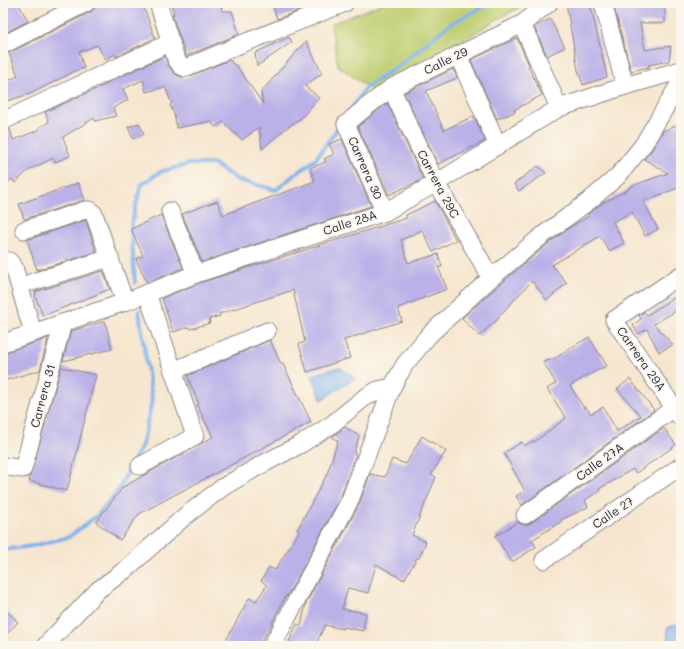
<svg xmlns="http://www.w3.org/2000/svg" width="684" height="649" font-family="Mali,sans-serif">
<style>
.green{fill:#bfce70;stroke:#707856}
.water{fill:#81b3ed;stroke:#526a94}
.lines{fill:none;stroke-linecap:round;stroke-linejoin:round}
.stream{stroke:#81b3ed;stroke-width:4}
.building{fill:#bab1e8}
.minor-casing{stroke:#8c8485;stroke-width:19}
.minor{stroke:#fff;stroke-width:17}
.labels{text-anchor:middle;stroke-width:4;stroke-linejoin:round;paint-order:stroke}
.street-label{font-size:12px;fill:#22223b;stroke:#fbf7ec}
</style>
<rect width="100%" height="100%" fill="#fbf7ec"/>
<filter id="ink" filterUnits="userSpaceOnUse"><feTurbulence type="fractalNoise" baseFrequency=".025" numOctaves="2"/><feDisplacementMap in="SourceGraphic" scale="8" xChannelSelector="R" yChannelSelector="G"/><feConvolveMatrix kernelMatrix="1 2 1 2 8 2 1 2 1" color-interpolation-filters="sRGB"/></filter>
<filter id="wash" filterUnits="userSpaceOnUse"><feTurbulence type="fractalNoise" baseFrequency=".012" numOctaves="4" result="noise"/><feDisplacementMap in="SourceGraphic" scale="16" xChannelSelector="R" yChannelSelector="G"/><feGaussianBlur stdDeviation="0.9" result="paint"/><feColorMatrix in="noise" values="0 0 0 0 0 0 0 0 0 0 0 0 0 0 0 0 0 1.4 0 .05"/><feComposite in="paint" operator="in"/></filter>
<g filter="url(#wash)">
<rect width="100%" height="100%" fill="#f6e6cf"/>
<!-- green -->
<polygon class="green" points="384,3 528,3 496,20 376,93 338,66 331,24"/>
<!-- water -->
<g class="water">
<polygon points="339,367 356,378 321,400 312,375"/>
<polygon points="681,622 681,646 656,646 668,640 667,628"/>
</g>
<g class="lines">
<!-- stream -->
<g class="stream">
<polyline points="349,112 366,87 401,64 450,24 491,3"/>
<polyline points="135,283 131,226 141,185 160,172 189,164 214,164 238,180 276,190 293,176 314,161 341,124"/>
<polyline points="3,550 32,546 69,537 98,515 119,489 143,442 152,401 139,311"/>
</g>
</g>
<g id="blocks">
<!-- building -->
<g class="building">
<polygon points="3,3 18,3 28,21 3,34"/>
<polygon points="96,3 142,3 155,38 116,57 115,54 106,60 97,45 79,52 84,68 77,70 30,94 3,102 3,83 18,76 9,53 91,12 95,8"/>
<polygon points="171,3 221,3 222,11 232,11 239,34 186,56 172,15 174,14"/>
<polygon points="289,3 311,3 296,12 277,19 273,7"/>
<polygon points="566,3 590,3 607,77 583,85 578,70"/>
<polygon points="613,3 665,3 665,23 640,23 645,50 671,46 669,61 648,65 649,67 631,71"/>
<polygon points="550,19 565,47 547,56 534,27"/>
<polygon points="289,37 292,42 257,66 255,53"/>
<polygon points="517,38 529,65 528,66 542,95 514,110 515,112 497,119 471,60"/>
<polygon points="306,41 322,73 305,86 319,98 301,118 285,129 262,149 259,127 242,140 223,122 215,127 211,121 177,128 174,114 170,105 172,104 165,87 146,92 143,80 123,89 128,100 113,108 116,116 95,121 94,118 63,137 70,156 55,162 53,158 29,170 15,183 12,179 3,187 3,131 10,129 13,140 39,130 38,128 49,122 45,112 107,84 106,83 165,56 168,65 173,72 177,75 184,78 230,60 234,65 236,65 263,104 261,92"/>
<polygon points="453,69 457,78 426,91 444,130 474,116 485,141 438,164 404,93"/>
<polygon points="387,103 423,179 389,195 358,127"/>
<polygon points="139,123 144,134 133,139 128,127"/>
<polygon points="681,123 681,187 643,201 658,229 645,236 632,212 613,222 624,243 609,251 600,236 552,265 567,283 547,300 532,281 499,316 500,317 479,336 462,318 498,286 549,243 569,228 589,216 588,214 601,204 629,189 629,187 668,173 644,159 652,150 663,131"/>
<polygon points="342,139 371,206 202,262 182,214 217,201 223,215 315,181 310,168 326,162 324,159 334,154 329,144"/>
<polygon points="538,166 546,173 519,191 514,184"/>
<polygon points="78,183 85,200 24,219 19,204"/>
<polygon points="435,201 456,240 433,252 422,230 401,240 408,263 438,254 442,267 438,267 447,289 398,308 402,321 344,340 350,358 307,372 299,344 305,342 293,290 219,314 220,316 209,319 210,323 190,329 189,327 173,332 162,298 199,283 407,218 406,215"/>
<polygon points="161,215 183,268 147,283 136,259 143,256 131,229"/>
<polygon points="86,220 96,252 37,270 27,240"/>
<polygon points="103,271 110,289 43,316 35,296 36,295 35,292"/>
<polygon points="681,293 681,308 654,324 673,345 659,352 647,329 638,334 633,325 641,319 639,315 644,312 647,315"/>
<polygon points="105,321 112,349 63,361 71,331"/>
<polygon points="589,337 607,366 586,376 570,386 584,408 586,407 591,414 603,407 617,431 641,416 617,389 630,379 654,410 522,505 516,496 525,491 504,453 522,442 524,446 533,441 534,442 566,418 547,389 556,383 543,362 554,359 565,352 565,351"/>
<polygon points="48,338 40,370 3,381 3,353"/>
<polygon points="270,340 281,364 283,364 311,422 139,514 120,540 96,522 123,487 213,437 197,405 199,404 187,376"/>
<polygon points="61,367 96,375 67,491 29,481"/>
<polygon points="345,427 359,436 354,453 356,454 341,496 300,573 287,596 286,595 269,629 259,646 223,646 249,598 256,601 267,585 261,581 269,567 275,570 299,532 297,530 327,474 338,441 332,437"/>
<polygon points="664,428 676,445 636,473 633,469 599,489 600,491 585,500 588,507 561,520 562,521 532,540 536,547 512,562 495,536 518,522 521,524 526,525 531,523"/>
<polygon points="422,436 446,451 431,475 436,477 412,535 426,542 419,558 417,558 404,580 376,564 368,593 348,588 342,609 366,613 363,631 343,627 343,629 325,625 315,646 287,646 297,624 301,626 306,603 359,505 370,474 385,477 392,459 406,464"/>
<polygon points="3,608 18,622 3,638"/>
</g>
</g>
</g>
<g filter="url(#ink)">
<use href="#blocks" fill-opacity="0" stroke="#8c8485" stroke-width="1"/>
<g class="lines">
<!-- minor casing -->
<g class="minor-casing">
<g id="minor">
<polyline points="158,3 176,59 181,66 185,68 239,45 345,3"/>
<polyline points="603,3 625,86"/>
<polyline points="522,24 559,108"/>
<polyline points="3,45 86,3"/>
<polyline points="458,55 498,146"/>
<polyline points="391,88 436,183 491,278"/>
<polyline points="3,121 171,42"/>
<polyline points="170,211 196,274"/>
<polyline points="385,212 346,124 365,108 391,88 522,24 549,3"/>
<polyline points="24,230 85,210 90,210 94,214 125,302"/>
<polyline points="3,260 9,261 14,267 33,333"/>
<polyline points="681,275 614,320 681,418"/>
<polyline points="32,282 110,258"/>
<polyline points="3,343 125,302 196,274 385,212 436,183 559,108 625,86 681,70"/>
<polyline points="173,371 267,331"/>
<polyline points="3,466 23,469 63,323"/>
<polyline points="140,466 195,436 147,293"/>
<polyline points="525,515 674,408"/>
<polyline points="544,560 681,466"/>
<polyline points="45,646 98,590 125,570 184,517 223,487 259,466 301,444 331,425 364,398 378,390 392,387"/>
<polyline points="272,646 350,500 392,387 405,364 429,335 491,278 543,235 589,201 618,176 643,145 681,81"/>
</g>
</g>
<!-- minor -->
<use href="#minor" class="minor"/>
</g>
</g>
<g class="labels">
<!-- street labels -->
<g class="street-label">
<text transform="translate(446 61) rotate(-26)" y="4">Calle 29</text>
<text transform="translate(365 168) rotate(66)" y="4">Carrera 30</text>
<text transform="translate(438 184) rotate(62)" y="4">Carrera 29C</text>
<text transform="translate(350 223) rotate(-18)" y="4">Calle 28A</text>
<text transform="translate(641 359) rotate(55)" y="4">Carrera 29A</text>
<text transform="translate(43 396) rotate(-75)" y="4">Carrera 31</text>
<text transform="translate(600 462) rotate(-36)" y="4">Calle 27A</text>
<text transform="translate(613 513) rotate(-34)" y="4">Calle 27</text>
</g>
</g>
<!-- margin -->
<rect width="684" height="649" fill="none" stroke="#fbf7ec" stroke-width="16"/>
</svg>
